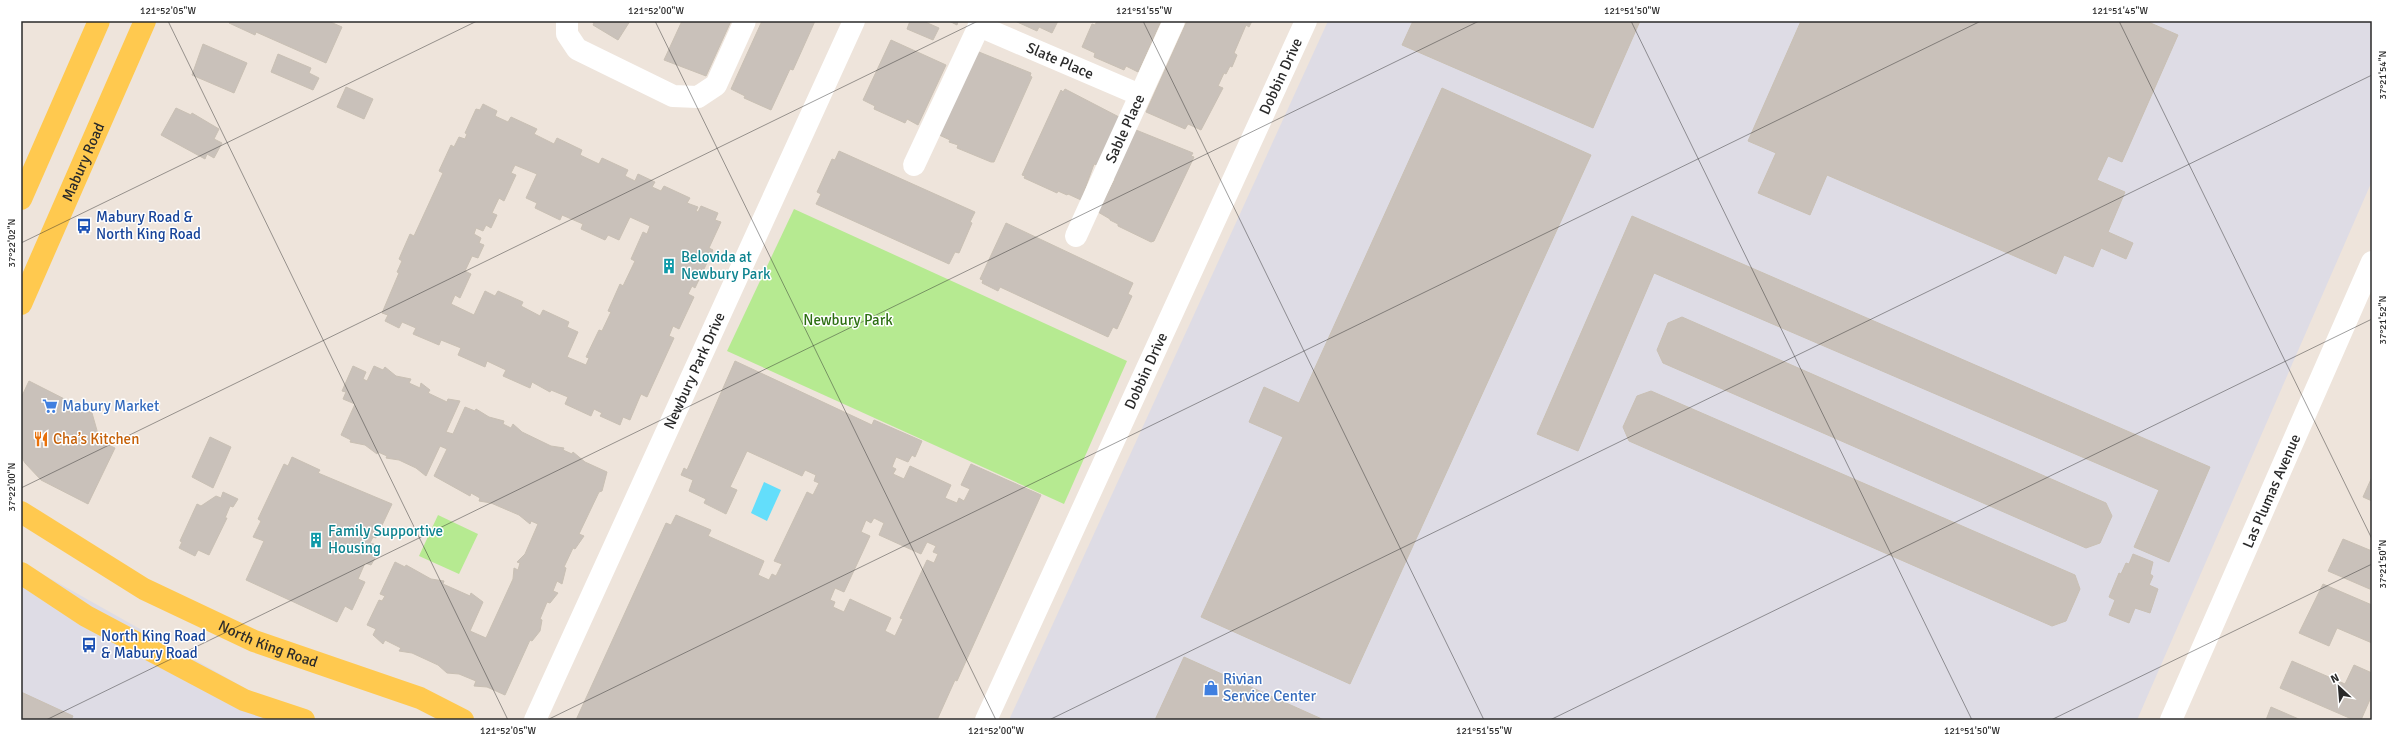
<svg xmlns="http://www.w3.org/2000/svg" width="2393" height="741" font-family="Signika,sans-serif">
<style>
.industrial{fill:#dedce5}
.green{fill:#b6ea91}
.water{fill:#63defb}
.building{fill:#c9c1ba;stroke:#c9c0b4;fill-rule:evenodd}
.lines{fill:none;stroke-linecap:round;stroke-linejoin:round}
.minor{stroke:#fff;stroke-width:22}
.major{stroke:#ffc94f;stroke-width:22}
.ticks{fill:none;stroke:#2a2a2a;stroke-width:1;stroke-opacity:0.45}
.labels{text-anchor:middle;stroke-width:3;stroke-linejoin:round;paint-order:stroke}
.street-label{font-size:15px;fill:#2a2a2a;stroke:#fff}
.transit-label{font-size:15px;fill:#164399;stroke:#fff;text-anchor:start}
.culture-label{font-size:15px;fill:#0d838f;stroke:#fff;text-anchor:start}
.park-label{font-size:15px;fill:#2d6f12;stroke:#fff}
.shop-label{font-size:15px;fill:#366cbe;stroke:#fff;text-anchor:start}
.food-label{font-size:15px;fill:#c56008;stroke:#fff;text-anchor:start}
.neatline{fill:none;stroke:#2a2a2a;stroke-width:1.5}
.ticks-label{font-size:10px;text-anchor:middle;fill:#2a2a2a}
</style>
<rect width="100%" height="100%" fill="#eee4db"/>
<!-- industrial -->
<g class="industrial">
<polygon points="1328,21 2372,21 2372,181 2137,720 1009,720"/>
<polygon points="21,562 259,696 308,720 21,720"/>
</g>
<!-- green -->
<g class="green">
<polygon points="794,209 1127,361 1064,504 727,351"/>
<polygon points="438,515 478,534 459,574 419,556"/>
</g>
<!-- water -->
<polygon class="water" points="764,482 781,490 767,521 751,513"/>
<!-- building -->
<g class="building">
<polygon points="230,21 328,21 342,27 326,63 256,32 255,35 229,23"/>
<polygon points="591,21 630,21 618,40 593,25 594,23"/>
<polygon points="682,21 731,21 706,76 664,60"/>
<polygon points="762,21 815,21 793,70 790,69 771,110 744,98 745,96 731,89"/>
<polygon points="910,21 923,21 939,28 933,40 907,29"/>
<polygon points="949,21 958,21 957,25"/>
<polygon points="1015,21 1058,21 1052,33 1039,27 1037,31"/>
<polygon points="1097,21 1161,21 1138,72 1126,66 1124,70 1094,57 1095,53 1082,47 1092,24 1095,25"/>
<polygon points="1187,21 1252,21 1249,27 1246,25 1234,53 1237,55 1232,67 1230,66 1226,74 1224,73 1218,86 1223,88 1201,130 1188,124 1185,129 1146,112"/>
<polygon points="1413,21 1640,21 1593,128 1402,45"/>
<polygon points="1801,21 2146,21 2178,35 2122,162 2108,156 2097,180 2125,192 2108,232 2133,243 2126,259 2101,248 2093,267 2064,255 2056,274 1827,175 1810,215 1758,193 1776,153 1748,141"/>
<polygon points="891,40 946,65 918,125 907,119 905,123 874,109 875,106 863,100"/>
<polygon points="203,44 247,63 234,93 192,75"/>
<polygon points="974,50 1031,73 1030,76 1032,77 994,162 991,162 957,148 958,145 949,142 950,140 937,134"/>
<polygon points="278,54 311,68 309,73 319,78 313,90 271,72"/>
<polygon points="346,87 373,99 364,119 337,107"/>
<polygon points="1442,88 1591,155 1350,684 1201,617 1283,437 1249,422 1264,387 1299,403"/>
<polygon points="1065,89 1119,117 1097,165 1094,164 1081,200 1068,194 1067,195 1058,191 1057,193 1024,178 1025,176 1022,175 1061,90 1063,92"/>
<path d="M483,104L497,111L495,116L508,122L511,117L537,129L534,134L554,144L557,138L582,150L580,155L599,164L602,158L628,170L625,176L635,181L638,174L655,182L652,187L661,191L664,186L690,198L687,203L698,207L696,211L698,212L701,206L718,213L715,220L721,222L709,248L713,250L695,288L692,286L688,294L694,297L679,329L673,326L669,336L674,338L647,397L641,394L630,420L623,417L620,425L600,416L602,413L594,409L591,416L565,404L568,397L551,390L550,392L532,382L530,388L503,376L506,370L487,361L485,367L458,355L461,348L441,340L439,345L413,334L416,328L402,322L399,328L385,321L388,315L382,313L399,273L397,272L402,261L399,259L410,234L414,236L443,173L439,171L451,145L454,147L459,137L465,139L467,134L465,133L476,109L480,110ZM515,165L537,174L526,198L537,203L535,208L560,220L562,215L583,224L581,229L605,240L608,235L619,240L630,217L650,226L647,234L643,232L631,259L635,261L623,286L620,284L608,311L611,312L602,331L599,330L586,357L589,358L586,365L567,357L578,332L567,327L569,322L543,310L540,316L521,306L523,302L498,291L495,296L485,291L474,315L451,304L455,295L460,298L471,274L465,271L472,256L478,258L484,245L479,243L481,238L474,234L476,228L483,231L486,225L491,228L497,215L492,213L499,198L504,201L516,175L511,173Z"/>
<polygon points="176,108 191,115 192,113 219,129 214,139 222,143 214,158 207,154 205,159 161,135"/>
<polygon points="1136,130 1193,153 1191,156 1194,157 1154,241 1151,242 1118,226 1118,224 1110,220 1110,219 1098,212 1115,179 1113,178"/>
<polygon points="839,151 975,212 970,222 972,223 959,253 955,252 949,264 816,204 821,194 817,192 832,159 835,160"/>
<polygon points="1632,216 2210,467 2169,562 2134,547 2159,490 1654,273 1578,451 1537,434"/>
<polygon points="1006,223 1133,283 1128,294 1132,296 1117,329 1113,327 1108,337 1000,287 998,291 982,283 983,280 980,279"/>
<polygon points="1682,317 2106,503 2112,516 2100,543 2086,548 1663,363 1657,350 1668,323"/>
<path d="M735,361L872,425L874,420L922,441L915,457L912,455L908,462L896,457L892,467L896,469L893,474L904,479L910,466L951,485L945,498L957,503L959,498L964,501L970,489L961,485L971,464L1041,495L957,681L955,680L937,720H576L666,523L671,525L676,515L711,530L708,536L764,561L758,575L769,580L772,574L776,576L782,564L774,561L807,492L813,495L819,483L814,481L816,475L805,470L802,476L747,451L730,487L737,490L726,514L704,503L706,499L689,491L693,480L681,475L684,468L687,470ZM874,518L884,523L879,535L921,554L927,542L936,546L933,552L938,554L934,563L927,560L900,618L903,619L895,636L885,631L891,618L850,599L844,612L833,607L835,602L830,600L835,588L844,592L870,536L861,532L866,520L871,523Z"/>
<polygon points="353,366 366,372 363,379 367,381 374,366 383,370 385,367 396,376 411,379 409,383 420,388 421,383 430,390 428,393 447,402 448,399 460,401 446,432 453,434 465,407 475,411 476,409 489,417 504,421 503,424 511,428 513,424 522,432 551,446 564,448 563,450 572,454 573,452 585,462 607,472 602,491 599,492 579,534 584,536 575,549 573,548 564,567 566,568 562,584 557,581 553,591 558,593 550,603 547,602 540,619 542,620 540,631 532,641 530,640 505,695 487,687 474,686 476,681 459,674 447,673 438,665 412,653 399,651 401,648 385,640 383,644 373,635 376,629 367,625 379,600 382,601 385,596 380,594 395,562 405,567 406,565 431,579 444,581 443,584 470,596 471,593 483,602 470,631 486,638 513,579 514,568 518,570 520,563 517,562 525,554 538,524 531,521 530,524 519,515 491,503 479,501 480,498 471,493 470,496 434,476 447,449 440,446 426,476 416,468 399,460 386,458 387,456 378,452 377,454 365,445 350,442 351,440 341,435 355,404 343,399 346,392 342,391"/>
<polygon points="29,381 92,413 100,441 115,448 88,504 41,480 25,463 21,456 21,398"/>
<polygon points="1651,391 2075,575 2080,589 2066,621 2052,626 1629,441 1623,427 1637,396"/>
<polygon points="210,437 231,447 213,488 192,477"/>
<polygon points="292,457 320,470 318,473 392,504 376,538 373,537 370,543 374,544 371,550 378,553 371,565 365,563 358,579 365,582 352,610 345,606 337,622 246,580 264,541 253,537 261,521 258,519 284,464 288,466"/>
<polygon points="2372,477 2372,501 2363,497"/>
<polygon points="223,492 238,499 233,507 230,506 225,518 227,518 209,555 198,550 195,556 179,548 182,542 180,541 197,504 201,506 216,496 221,498"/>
<polygon points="2343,539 2372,551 2372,590 2328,571"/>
<polygon points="2133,554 2153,562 2150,574 2153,576 2149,585 2158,589 2150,613 2135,608 2129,623 2109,615 2115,600 2109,597 2119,573 2121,574 2126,563 2129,564"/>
<polygon points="2323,584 2372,605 2372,643 2337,628 2329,646 2299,633"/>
<polygon points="1184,657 1324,720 1155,720"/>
<polygon points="2292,661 2345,684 2354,665 2372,673 2372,695 2361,720 2354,720 2280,688"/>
<polygon points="21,692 73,716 71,720 21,720"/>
<polygon points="2271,707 2301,720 2266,720"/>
</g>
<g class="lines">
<!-- minor -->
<g class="minor">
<polyline points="567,21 567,34 577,49 673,96 698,97 716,85 745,21"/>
<path id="s1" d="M982,21L979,26L1140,95"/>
<polyline points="914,165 979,26"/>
<path id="s2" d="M1076,236L1174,21"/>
<path id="s3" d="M535,720L854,21"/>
<path id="s4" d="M986,720L1306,21"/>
<path id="s5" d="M2171,720L2372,262"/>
</g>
<!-- major -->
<g class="major">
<polyline points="21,199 99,21"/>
<path id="s6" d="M21,304L145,21"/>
<path id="s7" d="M21,512L144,589L254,641L420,698L463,720"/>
<polyline points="21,573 86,616 244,700 304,720"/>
</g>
</g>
<!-- ticks -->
<path class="ticks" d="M168,21L508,720M655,21L996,720M1143,21L1484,720M1631,21L1972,720M2119,21L2372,539M21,243L477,21M21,488L978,21M46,720L1479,21M547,720L1981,21M1049,720L2372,75M1550,720L2372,319M2051,720L2372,564"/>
<!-- icons -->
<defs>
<g id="bus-bare" transform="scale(1.2)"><path d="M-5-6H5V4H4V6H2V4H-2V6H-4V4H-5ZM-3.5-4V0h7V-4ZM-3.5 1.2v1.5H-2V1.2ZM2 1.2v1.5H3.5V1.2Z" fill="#1a4fb4" stroke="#fff" stroke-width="2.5" paint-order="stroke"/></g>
<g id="building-bare" transform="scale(1.2)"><path d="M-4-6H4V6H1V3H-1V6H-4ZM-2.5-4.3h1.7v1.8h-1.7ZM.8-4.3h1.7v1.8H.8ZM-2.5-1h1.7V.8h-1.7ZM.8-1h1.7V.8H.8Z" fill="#0f9aa8" stroke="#fff" stroke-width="2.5" paint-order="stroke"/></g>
<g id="supermarket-bare" transform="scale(1.2)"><path d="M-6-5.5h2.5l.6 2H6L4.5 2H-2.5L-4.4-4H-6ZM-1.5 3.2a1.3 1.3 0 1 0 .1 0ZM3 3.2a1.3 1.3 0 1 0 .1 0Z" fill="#3f7fe0" stroke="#fff" stroke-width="2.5" paint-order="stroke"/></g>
<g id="restaurant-bare" transform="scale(1.2)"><path d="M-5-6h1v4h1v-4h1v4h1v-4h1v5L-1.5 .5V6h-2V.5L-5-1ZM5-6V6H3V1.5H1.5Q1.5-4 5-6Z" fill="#e8710a" stroke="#fff" stroke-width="2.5" paint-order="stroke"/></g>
<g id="shop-bare" transform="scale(1.2)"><path d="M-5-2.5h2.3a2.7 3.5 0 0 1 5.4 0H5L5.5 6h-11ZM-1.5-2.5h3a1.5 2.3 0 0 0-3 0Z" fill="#3f7fe0" stroke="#fff" stroke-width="2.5" paint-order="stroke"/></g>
</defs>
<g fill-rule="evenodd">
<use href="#bus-bare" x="84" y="226"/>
<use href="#building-bare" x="669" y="266"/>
<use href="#supermarket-bare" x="50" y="406"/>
<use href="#restaurant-bare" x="41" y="439"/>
<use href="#building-bare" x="316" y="540"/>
<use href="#bus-bare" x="89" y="645"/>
<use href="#shop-bare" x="1211" y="688"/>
</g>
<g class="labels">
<!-- street labels -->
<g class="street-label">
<text dy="5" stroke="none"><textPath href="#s1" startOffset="94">Slate Place</textPath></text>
<text dy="5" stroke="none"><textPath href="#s4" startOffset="708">Dobbin Drive</textPath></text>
<text dy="5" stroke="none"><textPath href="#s2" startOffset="118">Sable Place</textPath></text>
<text dy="5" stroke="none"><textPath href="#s6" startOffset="155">Mabury Road</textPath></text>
<text dy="5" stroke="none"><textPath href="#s3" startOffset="384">Newbury Park Drive</textPath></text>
<text dy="5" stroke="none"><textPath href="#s4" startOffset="384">Dobbin Drive</textPath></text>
<text dy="5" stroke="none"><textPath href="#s5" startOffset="250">Las Plumas Avenue</textPath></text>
<text dy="5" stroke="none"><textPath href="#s7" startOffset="281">North King Road</textPath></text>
</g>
<!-- transit labels -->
<g class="transit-label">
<text x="96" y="222">Mabury Road &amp;<tspan x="96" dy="17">North King Road</tspan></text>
<text x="101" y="641">North King Road<tspan x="101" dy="17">&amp; Mabury Road</tspan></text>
</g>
<!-- culture labels -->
<g class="culture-label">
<text x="681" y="262">Belovida at<tspan x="681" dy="17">Newbury Park</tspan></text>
<text x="328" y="536">Family Supportive<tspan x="328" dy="17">Housing</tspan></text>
</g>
<!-- park labels -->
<g class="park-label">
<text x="848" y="325">Newbury Park</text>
</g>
<!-- shop labels -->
<g class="shop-label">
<text x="62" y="411">Mabury Market</text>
<text x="1223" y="684">Rivian<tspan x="1223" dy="17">Service Center</tspan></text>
</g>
<!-- food labels -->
<g class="food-label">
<text x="53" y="444">Cha’s Kitchen</text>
</g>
</g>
<!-- border -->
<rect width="2393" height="741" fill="none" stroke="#ffffff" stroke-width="44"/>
<!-- north arrow -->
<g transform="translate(2339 687) rotate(334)" stroke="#ffffff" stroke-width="3" paint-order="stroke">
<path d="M0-3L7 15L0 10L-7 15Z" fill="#2a2a2a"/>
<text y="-6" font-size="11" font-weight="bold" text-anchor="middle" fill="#2a2a2a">N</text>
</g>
<rect x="22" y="22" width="2349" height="697" class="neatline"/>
<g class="ticks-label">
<text x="168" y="14">121°52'05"W</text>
<text x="656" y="14">121°52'00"W</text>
<text x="1144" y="14">121°51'55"W</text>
<text x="1632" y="14">121°51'50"W</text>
<text x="2120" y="14">121°51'45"W</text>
<text transform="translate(2382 75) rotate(-90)" y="4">37°21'54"N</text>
<text transform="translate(11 243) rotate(-90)" y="4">37°22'02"N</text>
<text transform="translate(2382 320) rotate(-90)" y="4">37°21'52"N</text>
<text transform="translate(11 487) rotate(-90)" y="4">37°22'00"N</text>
<text transform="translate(2382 564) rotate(-90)" y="4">37°21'50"N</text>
<text x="508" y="734">121°52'05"W</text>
<text x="996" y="734">121°52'00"W</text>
<text x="1484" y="734">121°51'55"W</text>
<text x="1972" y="734">121°51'50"W</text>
</g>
</svg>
